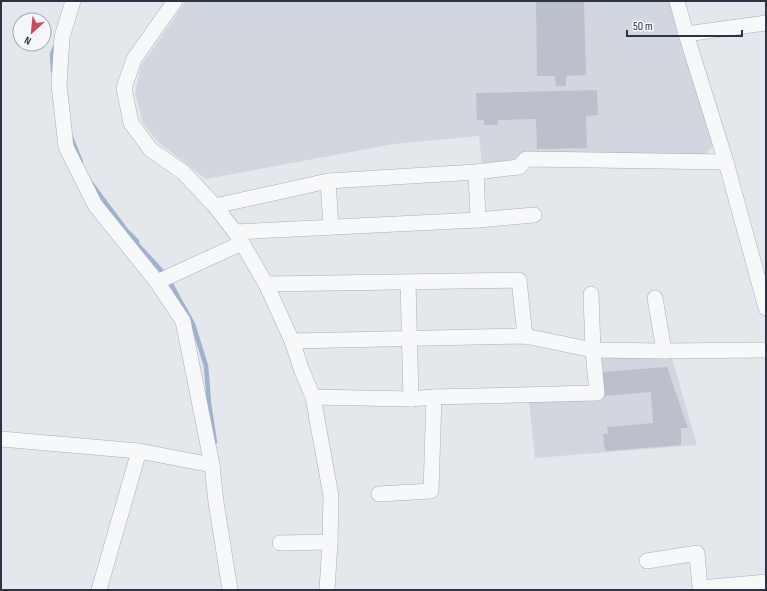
<svg xmlns="http://www.w3.org/2000/svg" width="767" height="591" font-family="'Sofia Sans Condensed',sans-serif">
<style>
.built{fill:#d2d6de}
.lines{fill:none;stroke-linecap:round;stroke-linejoin:round}
.stream{stroke:#9fb4cc;stroke-width:4.5}
.building{fill:#bbc0ca}
.minor-casing{stroke:#a9aeb7;stroke-width:16}
.minor{stroke:#f7f8fa;stroke-width:15}
</style>
<rect width="100%" height="100%" fill="#e4e7ec"/>
<!-- built -->
<g class="built">
<polygon points="186,1 671,1 713,146 703,156 520,154 509,163 482,164 479,136 394,144 206,179 158,142 143,123 135,93 141,66"/>
<polygon points="603,357 672,358 697,445 535,458 529,401 598,399 598,360"/>
</g>
<g class="lines">
<!-- stream -->
<g class="stream">
<polyline points="53,71 52,54 55,47"/>
<polyline points="71,137 81,162"/>
<polyline points="91,183 126,230 137,241 137,244 160,269 171,284 193,324 206,366 209,403 215,442"/>
</g>
</g>
<!-- building -->
<g class="building">
<polygon points="536,1 581,1 581,2 584,2 586,75 566,76 566,86 556,86 555,76 537,76"/>
<polygon points="597,90 598,115 586,116 587,148 537,149 536,119 498,120 498,125 484,125 484,120 477,120 476,93"/>
<polygon points="667,367 688,428 681,428 681,445 605,451 603,434 608,434 607,427 653,423 651,392 604,396 602,372"/>
</g>
<g class="lines">
<!-- minor casing -->
<g class="minor-casing">
<g id="minor">
<polyline points="73,1 62,37 59,84 66,147 95,205 157,282 183,321 212,465 216,502 230,590"/>
<polyline points="175,1 134,59 124,88 131,123 151,150 183,172 215,206 235,232 242,243 266,284 292,341 302,371 313,397 331,496 330,542 327,590"/>
<polyline points="677,1 686,34 726,162 766,308"/>
<polyline points="686,34 766,23"/>
<polyline points="476,172 478,220"/>
<polyline points="328,181 331,227"/>
<polyline points="215,206 328,181 476,172 519,167 526,159 726,162"/>
<polyline points="235,232 478,220 534,215"/>
<polyline points="157,282 242,243"/>
<polyline points="408,282 411,399"/>
<polyline points="266,284 519,280 525,336"/>
<polyline points="655,298 664,351"/>
<polyline points="292,341 525,336 593,350 664,351 766,350"/>
<polyline points="313,397 411,399 434,397 597,393 593,350 591,294"/>
<polyline points="1,439 139,451 212,465"/>
<polyline points="379,494 431,491 434,397"/>
<polyline points="280,543 330,542"/>
<polyline points="647,561 697,553 700,588 766,582"/>
<polyline points="99,590 139,451"/>
</g>
</g>
<!-- minor -->
<use href="#minor" class="minor"/>
</g>
<!-- border -->
<rect width="767" height="591" fill="none" stroke="#2b3445" stroke-width="4"/>
<!-- north arrow -->
<g transform="translate(32 32) rotate(207)"><circle r="19" fill="#f4f6f9" stroke="#a4a8b1"/>
<path d="M0-3L7 15L0 10L-7 15Z" fill="#d1495b"/>
<text y="-6" font-size="11" font-weight="bold" text-anchor="middle" fill="#2b3445">N</text>
</g>
<!-- scale -->
<path d="M627 30v6h115v-6" fill="none" stroke="#2b3445" stroke-width="2"/>
<text x="633" y="30" font-size="12" fill="#2b3445" stroke="#f4f6f9" stroke-width="3" paint-order="stroke">50 m</text>
</svg>
